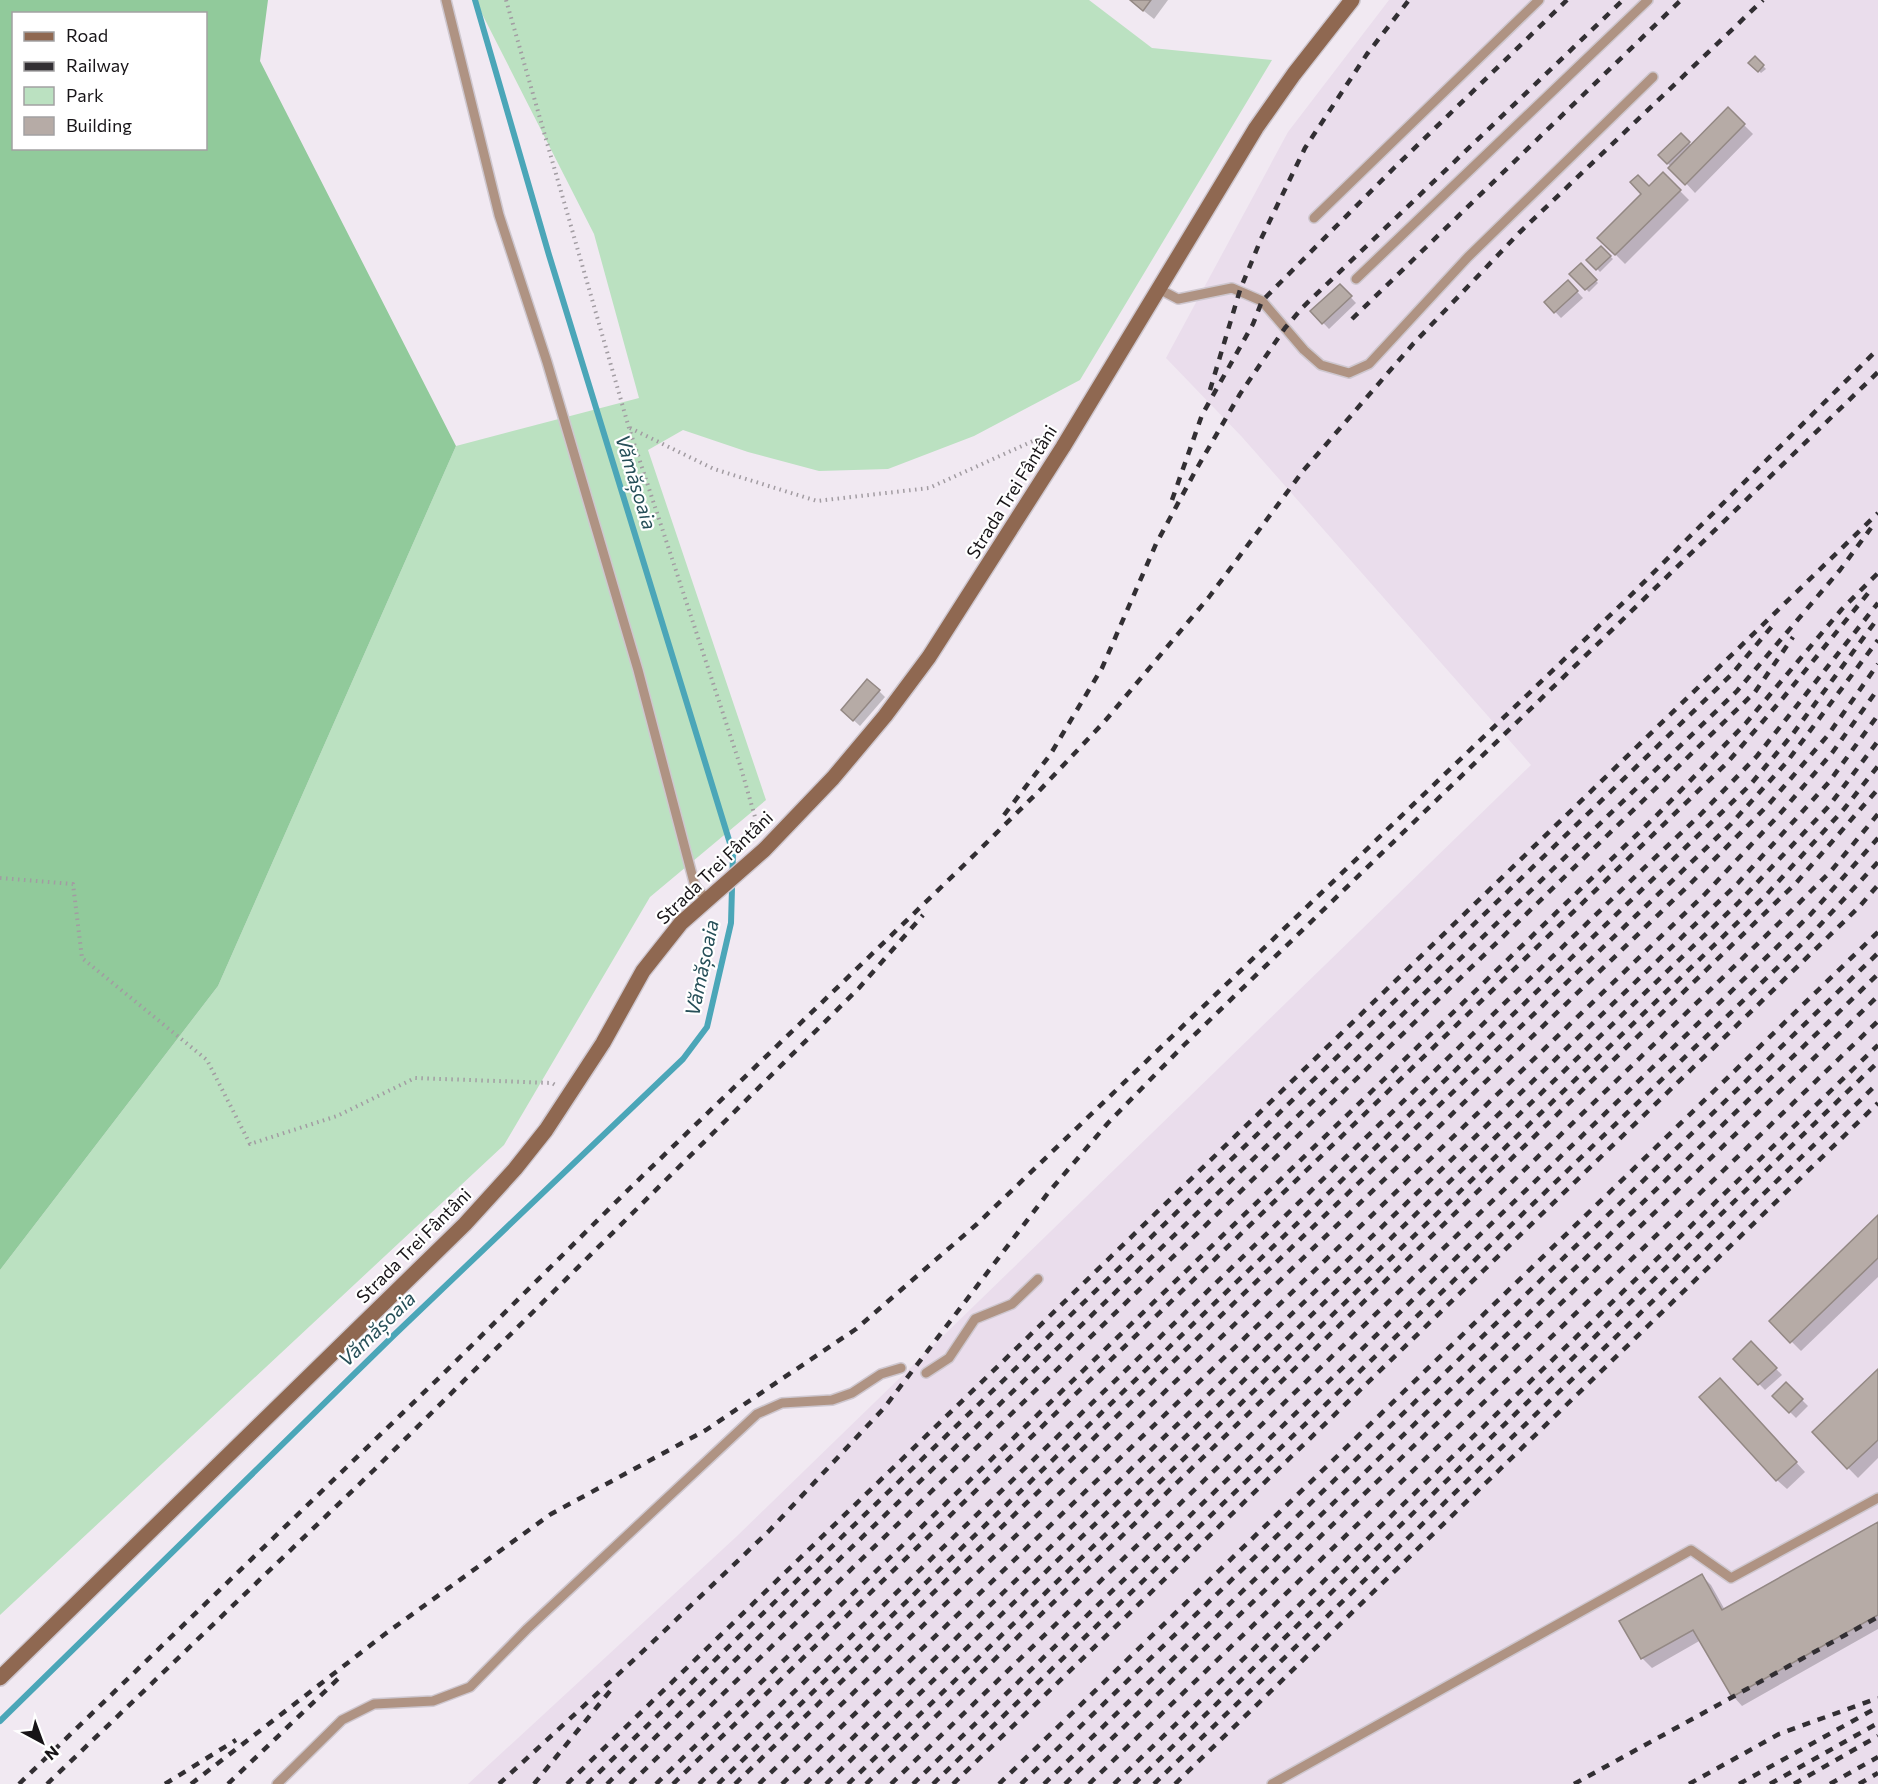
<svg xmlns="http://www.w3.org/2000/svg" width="1878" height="1784" font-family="Commissioner,sans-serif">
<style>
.built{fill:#eaddec}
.green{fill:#bbe1c1}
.forest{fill:#91ca9b;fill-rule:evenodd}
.shadow{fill:#0003}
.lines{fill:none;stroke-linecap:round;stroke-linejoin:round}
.stream{stroke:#4ba6b8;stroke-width:6}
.building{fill:#b6aba6;stroke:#938884;stroke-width:1.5}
.lane-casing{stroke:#cec7cf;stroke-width:12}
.secondary-casing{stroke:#cec7cf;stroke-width:18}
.path{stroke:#a29ca2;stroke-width:4;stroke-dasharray:1.5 4.5;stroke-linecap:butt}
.lane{stroke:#af9383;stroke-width:9}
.secondary{stroke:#8f6851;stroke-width:15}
.rail{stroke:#322f33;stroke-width:4.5;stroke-dasharray:8 8;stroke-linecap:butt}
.labels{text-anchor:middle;stroke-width:4.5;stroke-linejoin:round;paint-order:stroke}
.street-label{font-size:18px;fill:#171417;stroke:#fff}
.water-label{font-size:20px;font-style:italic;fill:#264f58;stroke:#fff}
</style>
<rect width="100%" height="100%" fill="#f1e9f2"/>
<!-- built -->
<polygon class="built" points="1389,0 1878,0 1878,1784 468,1784 736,1537 1531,765 1242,437 1166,358 1288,132"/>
<!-- green -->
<polygon class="green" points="475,0 1089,0 1152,48 1272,60 1080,380 974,436 888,469 819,471 748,452 683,430 648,450 766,800 650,897 504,1145 0,1615 0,1270 218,986 456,446 639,398 594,234"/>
<!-- forest -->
<path class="forest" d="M0,0H268L260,61L456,446L218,986L0,1270ZM14,14H206V148H14Z"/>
<!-- shadow -->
<g class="shadow">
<polygon points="1130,0 1168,0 1154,19"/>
<polygon points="1755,58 1766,69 1761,73 1751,63"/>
<polygon points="1728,109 1753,134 1695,193 1660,155 1681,135 1692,146"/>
<polygon points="1663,174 1689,200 1625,264 1599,238"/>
<polygon points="1601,248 1613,259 1600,272 1589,260"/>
<polygon points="1580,265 1598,283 1589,292 1571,274"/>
<polygon points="1568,282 1583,298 1561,318 1546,302"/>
<polygon points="1340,286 1356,303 1329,329 1312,311"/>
<polygon points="879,691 885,697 860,726 849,716"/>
<polygon points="1878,1217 1878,1277 1801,1351 1771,1321"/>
<polygon points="1751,1343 1782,1375 1765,1390 1735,1359"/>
<polygon points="1878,1371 1878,1458 1858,1478 1814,1433"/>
<polygon points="1786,1384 1808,1406 1796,1418 1774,1396"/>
<polygon points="1729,1389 1805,1472 1787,1489 1777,1480"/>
<polygon points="1878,1523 1878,1629 1742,1706 1733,1696 1701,1640 1652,1668 1642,1658 1621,1621 1702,1576 1711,1585 1725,1610"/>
</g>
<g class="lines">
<!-- stream -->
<polyline class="stream" points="0,1721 393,1336 683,1059 707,1027 731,923 733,853 549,255 475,0"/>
</g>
<!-- building -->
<g class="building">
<polygon points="1130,0 1151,0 1143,11"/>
<polygon points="1755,56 1764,65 1758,72 1748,63"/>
<polygon points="1728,107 1745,124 1685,185 1668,168"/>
<polygon points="1681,133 1690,142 1667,164 1658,155"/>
<polygon points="1663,172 1681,190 1615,255 1597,238 1641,194 1630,182 1638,175 1649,186"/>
<polygon points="1601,246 1611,256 1596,270 1586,260"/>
<polygon points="1581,263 1597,280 1585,290 1569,274"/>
<polygon points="1568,280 1578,291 1554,313 1544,302"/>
<polygon points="1340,284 1352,296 1322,324 1310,311"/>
<polygon points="867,679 880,690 853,721 841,710"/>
<polygon points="1878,1215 1878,1258 1790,1343 1769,1321"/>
<polygon points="1751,1341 1777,1368 1758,1385 1733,1359"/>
<polygon points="1878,1369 1878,1440 1847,1469 1812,1432"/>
<polygon points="1720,1378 1797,1462 1776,1481 1699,1397"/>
<polygon points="1786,1382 1803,1399 1789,1413 1772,1396"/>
<polygon points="1878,1522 1878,1615 1732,1697 1693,1630 1641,1659 1619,1621 1702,1574 1722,1610"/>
</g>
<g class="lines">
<!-- lane casing -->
<g class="lane-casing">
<g id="lane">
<polyline points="446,0 499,215 547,362 638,670 695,886 707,900"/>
<polyline points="1314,218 1539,0"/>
<polyline points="1356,279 1648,0"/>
<polyline points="1159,289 1178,299 1232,288 1262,301 1304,350 1321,365 1349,373 1369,364 1468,257 1653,77"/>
<polyline points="926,1373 949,1358 975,1319 1012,1304 1038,1279"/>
<polyline points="277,1784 342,1720 374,1704 433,1701 470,1687 527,1629 757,1414 782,1403 832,1400 852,1393 881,1374 901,1368"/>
<polyline points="1272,1784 1691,1550 1731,1578 1878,1498"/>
</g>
</g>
<!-- secondary casing -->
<g class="secondary-casing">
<polyline id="secondary" points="0,1678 465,1224 515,1169 546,1130 603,1043 643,971 681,923 764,850 833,778 885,716 929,657 1063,447 1256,128 1294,74 1352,0"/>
</g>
<!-- path -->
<g class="path">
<polyline points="506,0 629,428 741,768 759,831"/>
<polyline points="630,428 714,469 817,501 929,488 1044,436 1049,439"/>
<polyline points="0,878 73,884 82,958 207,1060 250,1144 337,1116 415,1078 552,1083 557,1086"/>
</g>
<!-- lane -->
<use href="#lane" class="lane"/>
<!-- secondary -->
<use href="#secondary" class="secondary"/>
<!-- rail -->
<g class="rail">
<polyline points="1352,319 1681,0"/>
<polyline points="1210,390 1240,290 1261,239 1305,148 1367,54 1409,0"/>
<polyline points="1172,500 1202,415 1253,324 1262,301 1394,168 1567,0"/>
<polyline points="1004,815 1050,755 1102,668 1156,544 1197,468 1240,394 1285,328 1303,307 1623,0"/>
<polyline points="19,1784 444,1373 629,1189 964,865 1039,791 1105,721 1209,597 1303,471 1413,344 1519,233 1763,0"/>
<polyline points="47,1784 374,1470 859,988 923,915"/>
<polyline points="165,1784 236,1740"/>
<polyline points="191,1784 385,1634 551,1514 706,1430 856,1329 977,1224 1628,598 1878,349"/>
<polyline points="228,1784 341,1676"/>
<polyline points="499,1784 638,1656 768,1532 884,1408 1048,1193 1108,1123 1184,1045 1878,372"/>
<polyline points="534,1784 610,1691"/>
<polyline points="567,1784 1878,513"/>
<polyline points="587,1784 1732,674 1773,625"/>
<polyline points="607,1784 1737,691 1840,570 1871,528"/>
<polyline points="630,1784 1755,692 1793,637"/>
<polyline points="656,1784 1655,817 1746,723 1842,609 1878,573"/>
<polyline points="673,1784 1727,763 1783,698 1869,592"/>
<polyline points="699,1784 1644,868 1700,815 1757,756 1878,603"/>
<polyline points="718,1784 1750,785 1792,735 1878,618"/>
<polyline points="735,1784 1730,825 1786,763 1878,640"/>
<polyline points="759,1784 1690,884 1769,804 1828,735 1878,664"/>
<polyline points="782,1784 1705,894 1778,816 1832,753 1878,689"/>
<polyline points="805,1784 1738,883 1829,782 1878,715"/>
<polyline points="826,1784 1739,902 1829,806 1878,741"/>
<polyline points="848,1784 1767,894 1844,809 1878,766"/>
<polyline points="866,1784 1796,883 1878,789"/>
<polyline points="891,1784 1779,923 1831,871 1878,814"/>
<polyline points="913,1784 1810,915 1878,838"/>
<polyline points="933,1784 1809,937 1878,862"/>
<polyline points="953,1784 1859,907 1878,885"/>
<polyline points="999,1784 1878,932"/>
<polyline points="1021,1784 1878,953"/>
<polyline points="1044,1784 1878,974"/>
<polyline points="1065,1784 1878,996"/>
<polyline points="1089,1784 1878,1021"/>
<polyline points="1114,1784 1878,1045"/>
<polyline points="1134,1784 1878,1062"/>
<polyline points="1154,1784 1878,1083"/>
<polyline points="1175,1784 1878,1103"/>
<polyline points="1574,1784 1878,1617"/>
<polyline points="1689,1784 1779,1734 1878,1698"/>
<polyline points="1739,1784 1878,1707"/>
<polyline points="1770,1784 1878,1723"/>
<polyline points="1794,1784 1878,1736"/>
<polyline points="1830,1784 1878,1757"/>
<polyline points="1859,1784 1878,1773"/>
</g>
</g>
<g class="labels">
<!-- street labels -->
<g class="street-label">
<text transform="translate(1012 492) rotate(-58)" y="6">Strada Trei Fântâni</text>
<text transform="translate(715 868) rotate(-44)" y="6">Strada Trei Fântâni</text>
<text transform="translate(414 1246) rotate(-45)" y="6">Strada Trei Fântâni</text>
</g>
<!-- water labels -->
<g class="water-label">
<text transform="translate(636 482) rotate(73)" y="7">Vămășoaia</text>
<text transform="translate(702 968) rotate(-78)" y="7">Vămășoaia</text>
<text transform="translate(377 1329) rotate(-44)" y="7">Vămășoaia</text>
</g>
</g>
<!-- legend -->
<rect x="12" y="12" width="195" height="138" fill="#ffffff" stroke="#a2a1a2" stroke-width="1.5"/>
<rect x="24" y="32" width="30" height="9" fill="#8f6851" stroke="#a2a1a2" stroke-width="1.5"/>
<text x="66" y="42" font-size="18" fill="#171417">Road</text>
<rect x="24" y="62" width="30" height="9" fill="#322f33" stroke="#a2a1a2" stroke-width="1.5"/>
<text x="66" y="72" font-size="18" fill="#171417">Railway</text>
<rect x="24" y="87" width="30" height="18" fill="#bbe1c1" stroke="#a2a1a2" stroke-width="1.5"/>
<text x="66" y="102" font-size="18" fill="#171417">Park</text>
<rect x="24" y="117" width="30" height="18" fill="#b6aba6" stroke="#a2a1a2" stroke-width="1.5"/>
<text x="66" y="132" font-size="18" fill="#171417">Building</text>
<!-- north arrow -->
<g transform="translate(42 1742) rotate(139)" stroke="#ffffff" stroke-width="4.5" paint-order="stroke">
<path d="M0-4.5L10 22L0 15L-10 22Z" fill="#171417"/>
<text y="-9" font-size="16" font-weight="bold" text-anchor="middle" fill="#171417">N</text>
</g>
</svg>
